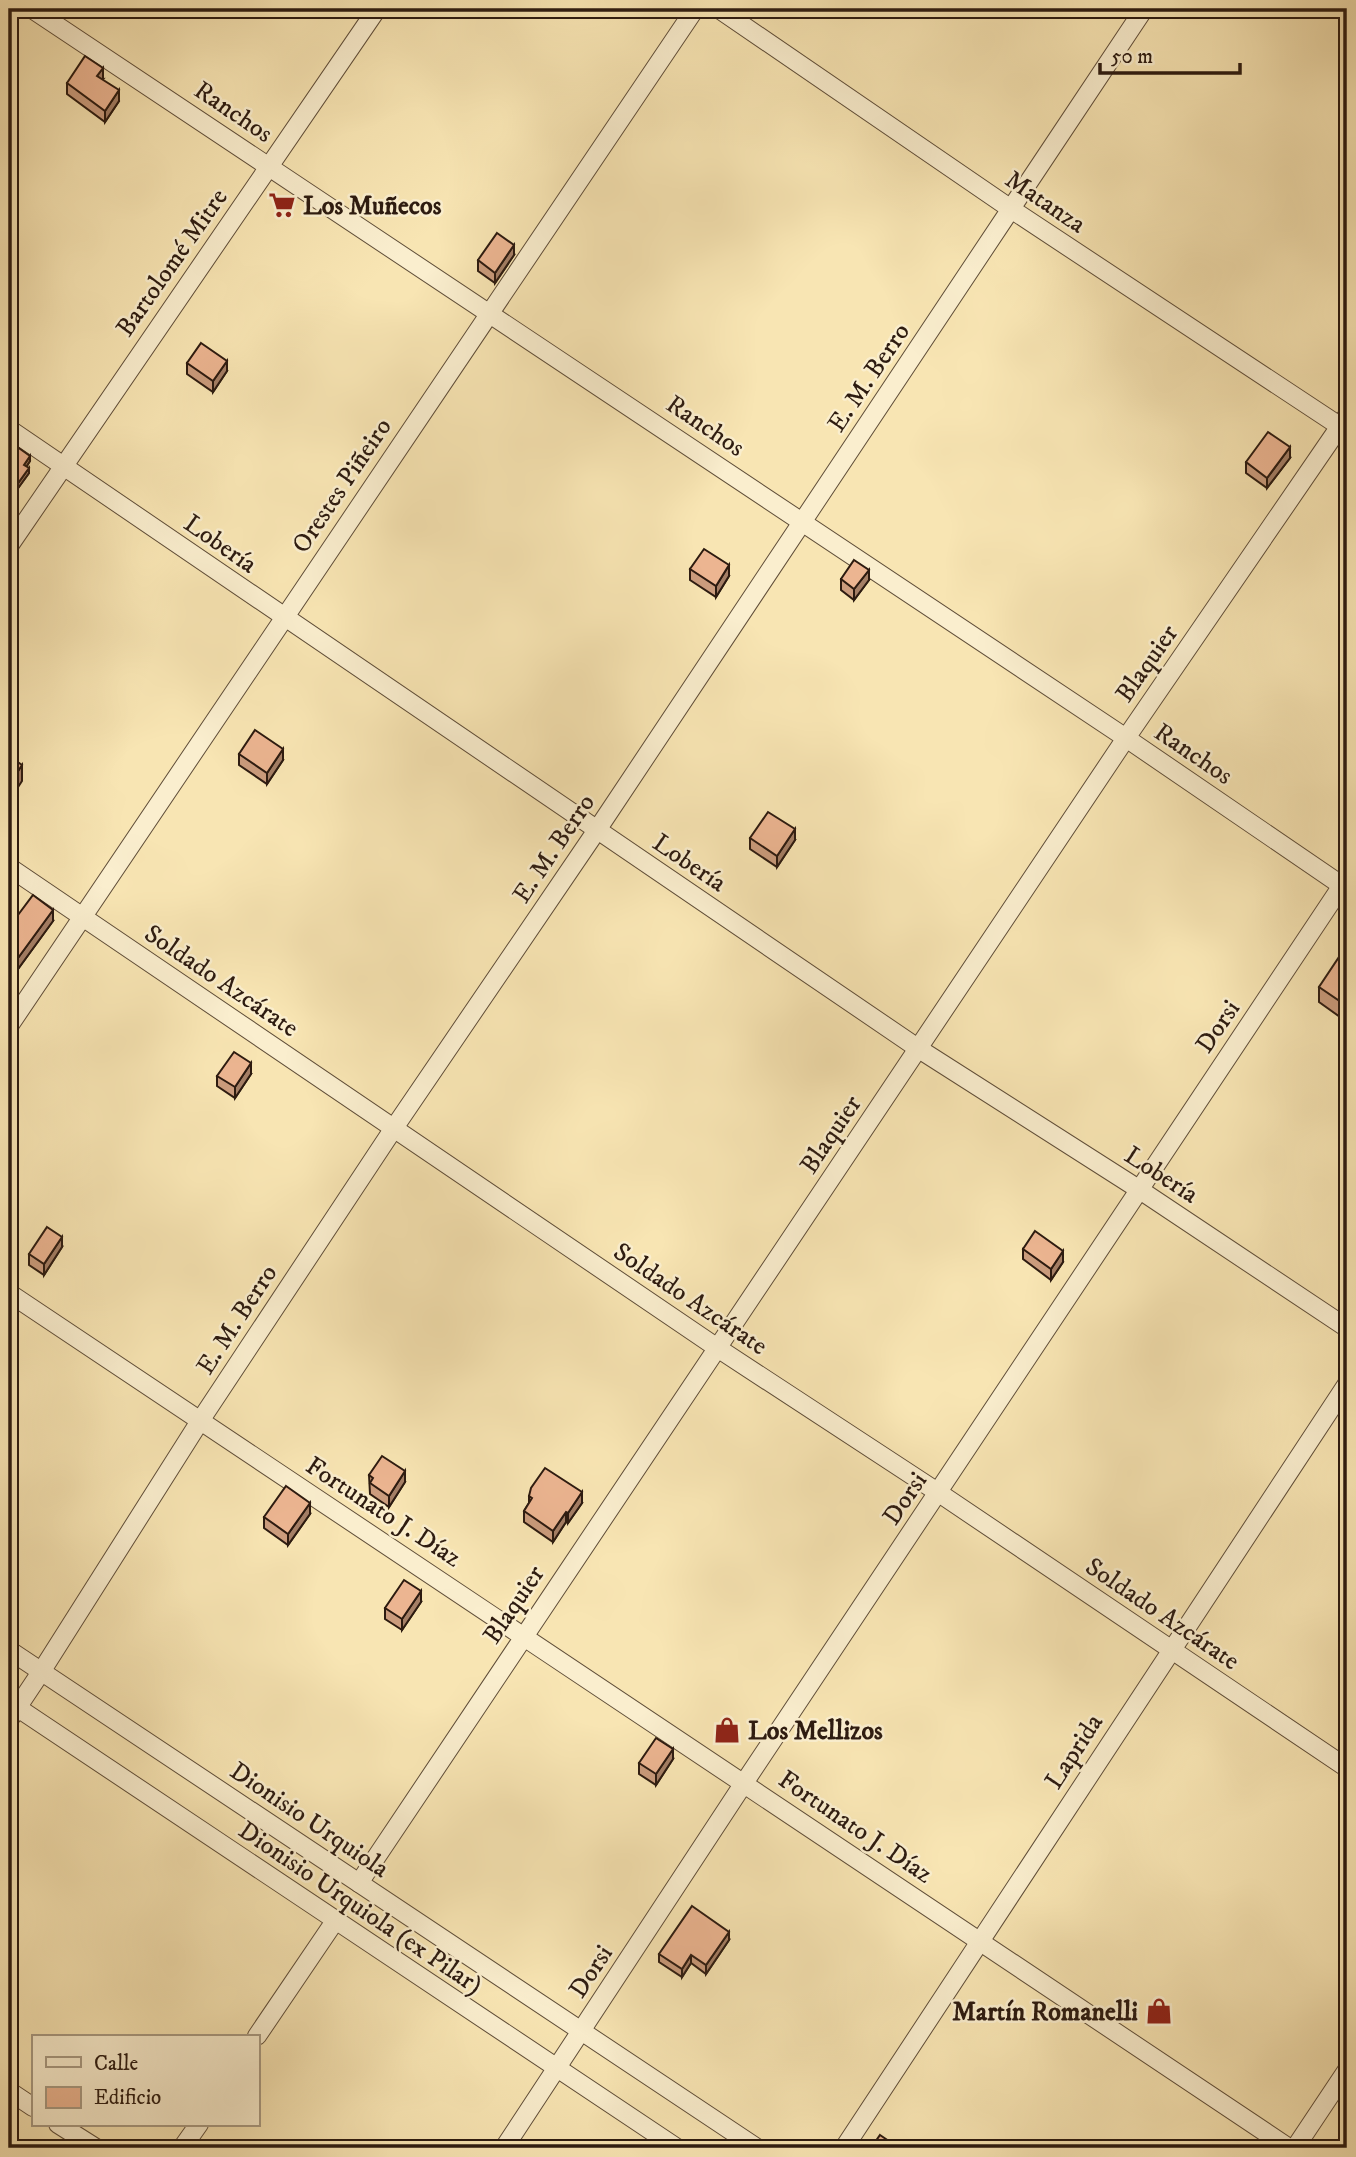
<svg xmlns="http://www.w3.org/2000/svg" width="1356" height="2157" font-family="'IM FELL DW Pica',serif">
<style>
.lines{fill:none;stroke-linecap:round;stroke-linejoin:round}
.minor-casing{stroke:#604e39;stroke-width:20}
.path{stroke:#2d1b10;stroke-width:3.5;stroke-dasharray:5 3.5;stroke-linecap:butt}
.minor{stroke:#faeece;stroke-width:18}
.wall{fill:#cb9c7d;stroke:#2d1b10;stroke-width:2}
.shaded-wall{fill:#a57f66;stroke:#2d1b10;stroke-width:2}
.building{fill:#ecb591;stroke:#2d1b10;stroke-width:2}
.labels{text-anchor:middle;stroke-width:5;stroke-linejoin:round;paint-order:stroke}
.street-label{font-size:26px;fill:#2d1b10;stroke:#faeece}
.poi-label{font-size:26px;font-weight:bold;fill:#2d1b10;stroke:#faeece;text-anchor:start}
</style>
<rect width="100%" height="100%" fill="#f8e5b3"/>
<filter id="stains"><feTurbulence type="fractalNoise" baseFrequency=".00286" numOctaves="4"/><feColorMatrix values="0 0 0 0 .2 0 0 0 0 .09 0 0 0 0 .02 0 0 0 .5 -.17"/></filter>
<radialGradient id="worn" r=".72"><stop offset=".6" stop-color="#630" stop-opacity="0"/><stop offset="1" stop-color="#630" stop-opacity=".3"/></radialGradient>
<g class="lines">
<!-- minor casing -->
<g class="minor-casing">
<g id="minor">
<polyline points="32,9 1126,738 1347,889"/>
<polyline points="719,9 1011,209 1347,431"/>
<polyline points="9,11 10,9"/>
<polyline points="9,429 919,1049 1140,1190 1347,1328"/>
<polyline points="9,546 377,9"/>
<polyline points="9,867 716,1347 939,1493 1347,1768"/>
<polyline points="9,1026 695,9"/>
<polyline points="9,1293 1289,2148"/>
<polyline points="9,1650 757,2148"/>
<polyline points="9,1702 677,2148"/>
<polyline points="9,1720 41,1672 200,1421 394,1128 597,830 1144,9"/>
<polyline points="359,1883 1126,738 1347,416"/>
<polyline points="257,2036 335,1921"/>
<polyline points="9,2091 33,2107"/>
<polyline points="58,2124 96,2148"/>
<polyline points="182,2148 199,2124"/>
<polyline points="504,2148 744,1783 1347,878"/>
<polyline points="844,2148 1347,1384"/>
<polyline points="1295,2148 1347,2070"/>
</g>
</g>
<!-- path -->
<polyline class="path" points="694,2142 704,2148"/>
<!-- minor -->
<use href="#minor" class="minor"/>
</g>
<!-- wall -->
<g class="wall">
<polygon points="103,79 102,80 119,101 105,122 67,94 67,83"/>
<polygon points="514,255 495,283 478,271 478,260"/>
<polygon points="187,363 227,371 213,392 187,374"/>
<polygon points="9,441 30,461 27,466 29,473 16,491 9,487"/>
<polygon points="1290,458 1267,488 1246,473 1246,462"/>
<polygon points="690,569 729,576 716,597 690,580"/>
<polygon points="841,579 869,580 854,600 841,590"/>
<polygon points="239,754 283,760 267,784 239,765"/>
<polygon points="750,838 795,840 777,867 750,849"/>
<polygon points="53,921 18,969 9,962 9,927"/>
<polygon points="1347,958 1347,1022 1319,1002 1319,987"/>
<polygon points="251,1074 235,1098 217,1086 217,1076"/>
<polygon points="62,1247 44,1275 29,1265 29,1254"/>
<polygon points="1023,1249 1063,1262 1051,1280 1023,1259"/>
<polygon points="369,1475 405,1482 389,1507 370,1494"/>
<polygon points="529,1496 582,1503 568,1523 566,1522 553,1542 524,1522 524,1511 529,1503"/>
<polygon points="310,1514 288,1545 264,1528 264,1517"/>
<polygon points="421,1602 402,1630 385,1619 385,1608"/>
<polygon points="673,1759 656,1785 639,1774 639,1763"/>
<polygon points="729,1940 706,1974 691,1963 682,1977 659,1962 659,1954"/>
</g>
<!-- shaded-wall -->
<g class="shaded-wall">
<polygon points="103,68 103,79 97,87 97,76"/>
<polygon points="119,90 119,101 105,122 105,111"/>
<polygon points="514,245 514,255 495,283 495,273"/>
<polygon points="227,361 227,371 213,392 213,381"/>
<polygon points="1290,447 1290,458 1267,488 1267,478"/>
<polygon points="30,456 30,461 24,470 24,465"/>
<polygon points="29,468 29,473 16,491 16,486"/>
<polygon points="729,565 729,576 716,597 716,586"/>
<polygon points="869,570 869,580 854,600 854,589"/>
<polygon points="283,749 283,760 267,784 267,773"/>
<polygon points="22,765 22,781 9,801 9,785"/>
<polygon points="795,829 795,840 777,867 777,856"/>
<polygon points="53,910 53,921 18,969 18,958"/>
<polygon points="251,1063 251,1074 235,1098 235,1087"/>
<polygon points="62,1237 62,1247 44,1275 44,1264"/>
<polygon points="1063,1251 1063,1262 1051,1280 1051,1269"/>
<polygon points="405,1471 405,1482 389,1507 389,1496"/>
<polygon points="582,1492 582,1503 568,1523 568,1513"/>
<polygon points="310,1503 310,1514 288,1545 288,1534"/>
<polygon points="566,1512 566,1522 553,1542 553,1531"/>
<polygon points="421,1591 421,1602 402,1630 402,1619"/>
<polygon points="673,1749 673,1759 656,1785 656,1774"/>
<polygon points="729,1932 729,1940 706,1974 706,1965"/>
<polygon points="691,1955 691,1963 682,1977 682,1969"/>
</g>
<!-- building -->
<g class="building">
<polygon points="85,56 103,68 97,76 119,90 105,111 67,83"/>
<polygon points="497,233 514,245 495,273 478,260"/>
<polygon points="201,343 227,361 213,381 187,363"/>
<polygon points="1268,432 1290,447 1267,478 1246,462"/>
<polygon points="9,441 30,456 24,465 29,468 16,486 9,481"/>
<polygon points="704,549 729,565 716,586 690,569"/>
<polygon points="854,560 869,570 854,589 841,579"/>
<polygon points="255,730 283,749 267,773 239,754"/>
<polygon points="9,756 22,765 9,785"/>
<polygon points="768,812 795,829 777,856 750,838"/>
<polygon points="33,895 53,910 18,958 9,952 9,927"/>
<polygon points="1341,954 1347,958 1347,1006 1319,987"/>
<polygon points="234,1052 251,1063 235,1087 217,1076"/>
<polygon points="47,1227 62,1237 44,1264 29,1254"/>
<polygon points="1035,1231 1063,1251 1051,1269 1023,1249"/>
<polygon points="382,1456 405,1471 389,1496 370,1483 373,1478 369,1475"/>
<polygon points="545,1468 582,1492 568,1513 566,1512 553,1531 524,1511 532,1498 529,1496 531,1488"/>
<polygon points="286,1486 310,1503 288,1534 264,1517"/>
<polygon points="404,1580 421,1591 402,1619 385,1608"/>
<polygon points="656,1738 673,1749 656,1774 639,1763"/>
<polygon points="692,1906 729,1932 706,1965 691,1955 682,1969 659,1954"/>
<polygon points="880,2135 896,2146 894,2148 871,2148"/>
</g>
<!-- icons -->
<defs>
<g id="supermarket-bare" transform="scale(2.1)"><path d="M-6-5.5h2.5l.6 2H6L4.5 2H-2.5L-4.4-4H-6ZM-1.5 3.2a1.3 1.3 0 1 0 .1 0ZM3 3.2a1.3 1.3 0 1 0 .1 0Z" fill="#8f2418" stroke="#faeece" stroke-width="2.5" paint-order="stroke"/></g>
<g id="shop-bare" transform="scale(2.1)"><path d="M-5-2.5h2.3a2.7 3.5 0 0 1 5.4 0H5L5.5 6h-11ZM-1.5-2.5h3a1.5 2.3 0 0 0-3 0Z" fill="#8f2418" stroke="#faeece" stroke-width="2.5" paint-order="stroke"/></g>
</defs>
<g fill-rule="evenodd">
<use href="#supermarket-bare" x="282" y="205"/>
<use href="#shop-bare" x="727" y="1730"/>
<use href="#shop-bare" x="1159" y="2011"/>
</g>
<g class="labels">
<!-- street labels -->
<g class="street-label">
<text transform="translate(234 111) rotate(34)" y="9">Ranchos</text>
<text transform="translate(1046 201) rotate(34)" y="9">Matanza</text>
<text transform="translate(171 262) rotate(-55)" y="9">Bartolomé Mitre</text>
<text transform="translate(868 377) rotate(-56)" y="9">E. M. Berro</text>
<text transform="translate(706 425) rotate(34)" y="9">Ranchos</text>
<text transform="translate(341 485) rotate(-56)" y="9">Orestes Piñeiro</text>
<text transform="translate(221 543) rotate(35)" y="9">Lobería</text>
<text transform="translate(1146 663) rotate(-55)" y="9">Blaquier</text>
<text transform="translate(1194 753) rotate(34)" y="9">Ranchos</text>
<text transform="translate(553 848) rotate(-56)" y="9">E. M. Berro</text>
<text transform="translate(690 862) rotate(34)" y="9">Lobería</text>
<text transform="translate(222 980) rotate(34)" y="9">Soldado Azcárate</text>
<text transform="translate(1217 1026) rotate(-56)" y="9">Dorsi</text>
<text transform="translate(830 1134) rotate(-56)" y="9">Blaquier</text>
<text transform="translate(1162 1174) rotate(33)" y="9">Lobería</text>
<text transform="translate(691 1298) rotate(34)" y="9">Soldado Azcárate</text>
<text transform="translate(236 1319) rotate(-57)" y="9">E. M. Berro</text>
<text transform="translate(904 1498) rotate(-56)" y="9">Dorsi</text>
<text transform="translate(384 1511) rotate(33)" y="9">Fortunato J. Díaz</text>
<text transform="translate(513 1604) rotate(-56)" y="9">Blaquier</text>
<text transform="translate(1163 1613) rotate(34)" y="9">Soldado Azcárate</text>
<text transform="translate(1073 1751) rotate(-57)" y="9">Laprida</text>
<text transform="translate(310 1819) rotate(34)" y="9">Dionisio Urquiola</text>
<text transform="translate(856 1826) rotate(34)" y="9">Fortunato J. Díaz</text>
<text transform="translate(361 1907) rotate(34)" y="9">Dionisio Urquiola (ex Pilar)</text>
<text transform="translate(590 1971) rotate(-57)" y="9">Dorsi</text>
</g>
<!-- poi labels -->
<g class="poi-label">
<text x="303" y="214">Los Muñecos</text>
<text x="748" y="1739">Los Mellizos</text>
<text x="1138" y="2020" text-anchor="end">Martín Romanelli</text>
</g>
</g>
<!-- margin -->
<rect width="1356" height="2157" fill="none" stroke="#f8e5b3" stroke-width="35"/>
<rect x="10" y="10" width="1335" height="2136" fill="none" stroke="#2d1b10" stroke-width="3.5"/>
<rect x="18" y="18" width="1321" height="2122" fill="none" stroke="#2d1b10" stroke-width="2"/>
<!-- legend -->
<rect x="32" y="2035" width="228" height="91" fill="#faeece" stroke="#a89a82" stroke-width="2"/>
<rect x="46" y="2057" width="35" height="10" fill="#faeece" stroke="#a89a82" stroke-width="2"/>
<text x="94" y="2070" font-size="21" fill="#2d1b10">Calle</text>
<rect x="46" y="2087" width="35" height="21" fill="#ecb591" stroke="#a89a82" stroke-width="2"/>
<text x="94" y="2104" font-size="21" fill="#2d1b10">Edificio</text>
<!-- scale -->
<path d="M1100 63v10h140v-10" fill="none" stroke="#2d1b10" stroke-width="3.5"/>
<text x="1111" y="63" font-size="21" fill="#2d1b10" stroke="#faeece" stroke-width="5" paint-order="stroke">50 m</text>
<rect width="100%" height="100%" filter="url(#stains)"/>
<rect width="100%" height="100%" fill="url(#worn)"/>
</svg>
